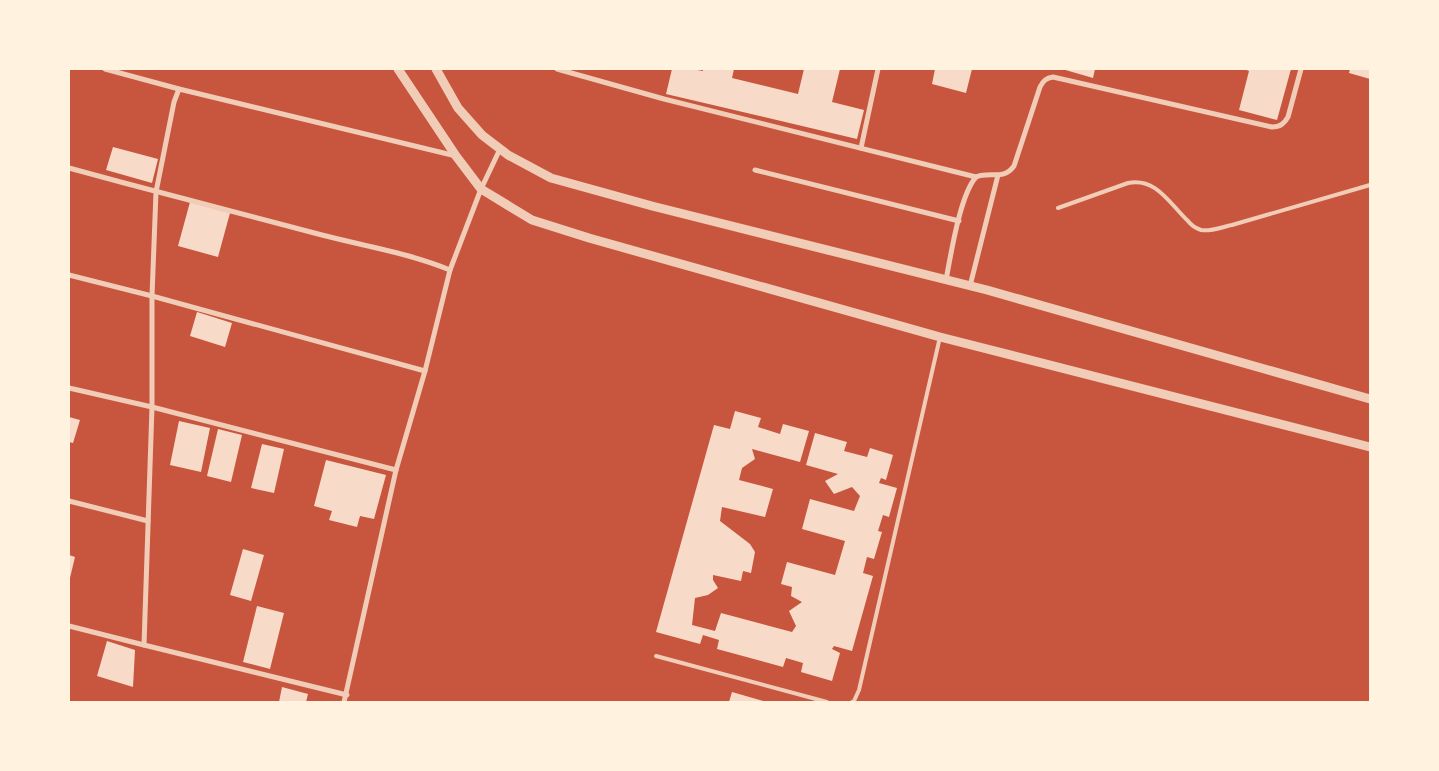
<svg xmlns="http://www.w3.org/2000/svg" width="1439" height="771" font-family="'Noto Sans',sans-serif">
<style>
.building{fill:#f7dbc8}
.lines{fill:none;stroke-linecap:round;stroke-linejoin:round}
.service{stroke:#f1ccb7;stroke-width:4}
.minor{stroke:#f1ccb7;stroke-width:5}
.tertiary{stroke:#f1ccb7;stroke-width:9}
</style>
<rect width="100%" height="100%" fill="#c8553d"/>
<!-- building -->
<g class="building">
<polygon points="672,69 691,69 703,71 703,69 734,69 732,78 798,94 804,69 840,69 832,102 864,110 857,139 666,94"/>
<polygon points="935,69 972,69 966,93 932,84"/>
<polygon points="1062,69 1095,69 1093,78"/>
<polygon points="1244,69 1291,69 1277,120 1239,110 1249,71"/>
<polygon points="1350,69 1370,69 1370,79 1349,73"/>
<polygon points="113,147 158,159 152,183 106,170"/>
<polygon points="190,202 230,213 218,257 178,246"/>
<polygon points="197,312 232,323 225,347 190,336"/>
<polygon points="735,411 761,418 758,427 780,434 783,424 809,431 800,462 752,449 755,459 742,468 739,480 773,489 765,517 722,507 720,521 750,544 755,552 751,573 743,571 741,581 713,575 713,580 718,588 708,595 695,598 692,625 715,631 721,613 792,632 796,626 789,611 802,602 791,596 792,587 781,584 787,562 835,575 845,541 802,529 810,499 854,511 860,496 852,487 834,494 825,481 838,474 806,465 815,433 847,442 844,451 867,457 870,448 893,455 886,480 881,478 879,483 897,488 889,517 883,515 878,531 882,532 874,559 867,557 863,573 873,576 852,651 834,646 832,649 840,653 832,681 801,672 803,663 786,658 783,667 717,649 719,640 703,635 700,644 656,632 714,425 730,429"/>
<polygon points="69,417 80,420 73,443 69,442"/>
<polygon points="179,421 210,428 201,472 170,465"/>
<polygon points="218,429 242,435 231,482 207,476"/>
<polygon points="262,444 284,449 274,493 251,488"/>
<polygon points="326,460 386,475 374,519 360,516 357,527 329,520 332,511 314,506"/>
<polygon points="243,549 264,555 251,601 230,595"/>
<polygon points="69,555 75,557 69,582"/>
<polygon points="257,606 284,613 270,669 243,662"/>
<polygon points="107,641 135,650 133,687 97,676"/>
<polygon points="282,687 308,694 306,702 279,702"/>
<polygon points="732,692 767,702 729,702"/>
</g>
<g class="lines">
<!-- service -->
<g class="service">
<path d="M1058,208L1128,183C1156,177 1170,204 1188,221C1191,225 1195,228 1201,230C1210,232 1222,227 1232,225L1370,185"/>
<polyline points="656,656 827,702"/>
<polyline points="852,702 854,701 859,690 940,337"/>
</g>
<!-- minor -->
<g class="minor">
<polyline points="105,69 179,89 456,156"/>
<path d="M557,69L664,99L976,177C991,171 1003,181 1014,166L1040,87C1043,81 1046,78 1053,77L1272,127C1280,127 1284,124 1288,117L1301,69"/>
<polyline points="179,89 174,102 156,192 152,296 152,407 144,645 347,695"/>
<polyline points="861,148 878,69"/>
<path d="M69,168C153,191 237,213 322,235C364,246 409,253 450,270"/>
<polyline points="755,170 959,221"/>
<polyline points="69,275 152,296 425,371"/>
<path d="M946,280C951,254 960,195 976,177"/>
<polyline points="970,286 998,175"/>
<polyline points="69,388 152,407 396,470"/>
<polyline points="69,501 148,521"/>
<polyline points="69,626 144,645"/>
<polyline points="344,702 396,470 425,371 450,270 481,189 500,149"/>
</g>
<!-- tertiary -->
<g class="tertiary">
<polyline points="398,69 456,156 481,189 532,220 589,238 940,337 1370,447"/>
<polyline points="436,69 458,108 482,135 508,155 551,178 652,206 987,290 1370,399"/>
</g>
</g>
<!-- border -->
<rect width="1439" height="771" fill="none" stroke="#fff3e0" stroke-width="140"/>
</svg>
